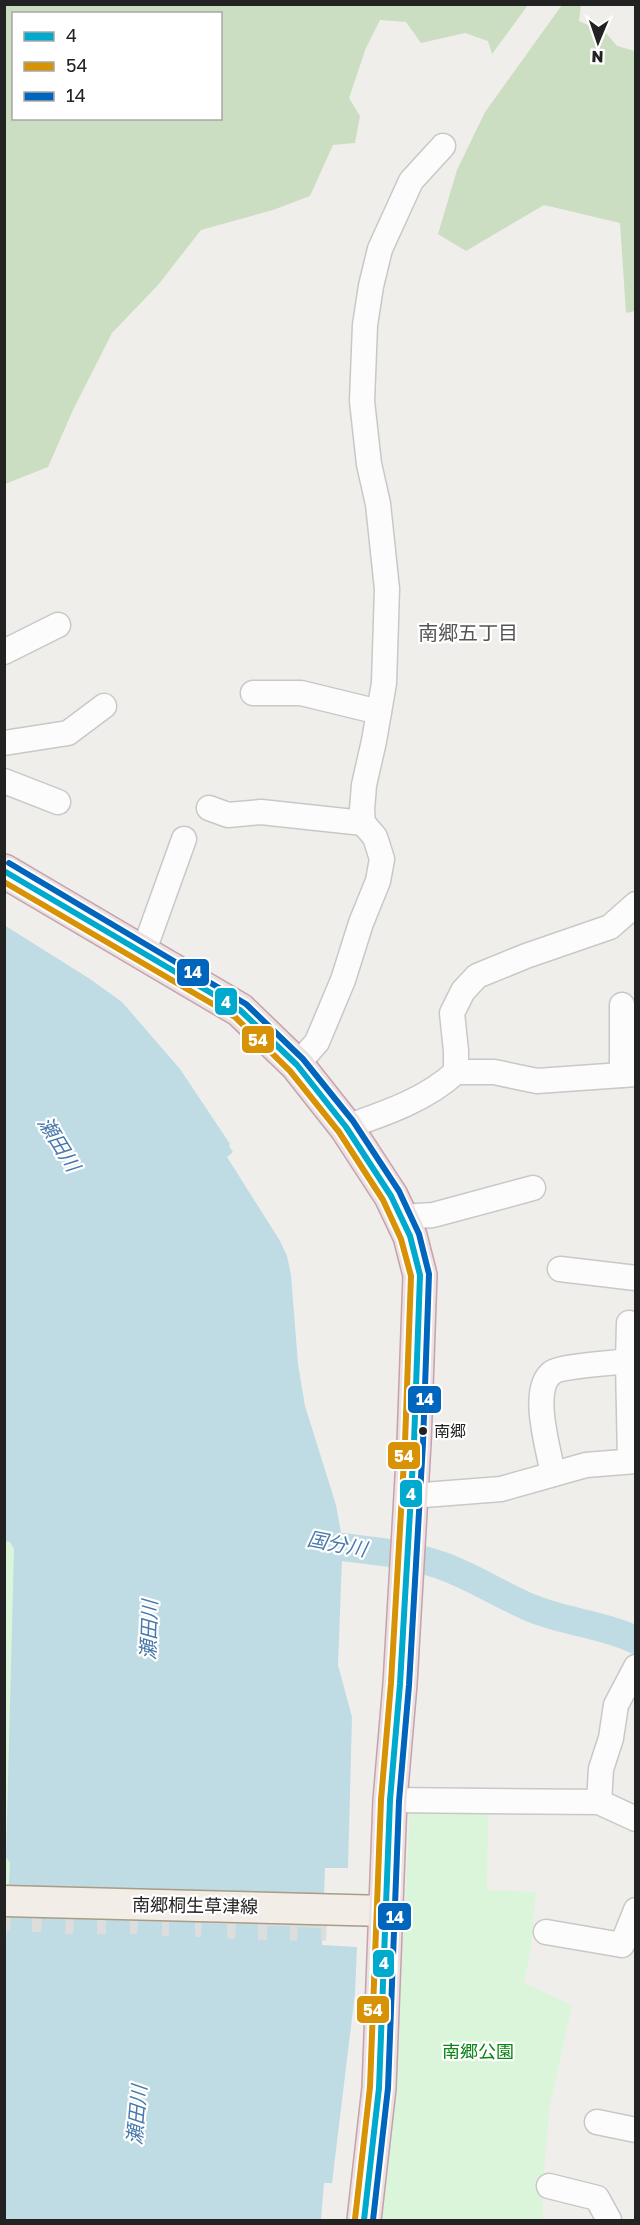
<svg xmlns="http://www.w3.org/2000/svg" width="640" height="2225" font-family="'Golos Text','Noto Sans JP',sans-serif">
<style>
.forest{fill:#cbdec1;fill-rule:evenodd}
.park{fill:#daf5da}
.water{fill:#bfdbe3}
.pier{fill:#dedddd}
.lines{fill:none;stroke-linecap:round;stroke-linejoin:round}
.river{stroke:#bfdbe3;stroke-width:28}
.minor-casing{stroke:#c9c8c7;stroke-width:27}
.major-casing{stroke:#a79c86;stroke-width:33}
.highway-casing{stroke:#c5a2ac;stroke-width:36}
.minor{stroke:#fdfcfc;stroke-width:24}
.major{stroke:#f3ede7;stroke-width:30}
.highway{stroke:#ece0e2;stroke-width:33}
.bus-1-casing{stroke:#fff;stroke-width:10}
.bus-2-casing{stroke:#fff;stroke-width:10}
.bus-3-casing{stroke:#fff;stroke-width:10}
.bus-1{stroke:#00a9ce;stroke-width:6}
.bus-2{stroke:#d79205;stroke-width:6}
.bus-3{stroke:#0065bd;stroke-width:6}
.bus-dot{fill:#222;stroke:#fff;stroke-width:2}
.labels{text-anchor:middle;stroke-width:4.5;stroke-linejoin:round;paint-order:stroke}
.bus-label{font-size:16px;fill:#222;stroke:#fff;text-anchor:start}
.street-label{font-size:18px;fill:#222;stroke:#fff}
.park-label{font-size:18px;fill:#0c8416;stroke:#fff}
.neighbourhood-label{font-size:20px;fill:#555;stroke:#fff}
.water-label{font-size:20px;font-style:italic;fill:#4a7aab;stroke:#fff}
.line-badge{stroke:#fff;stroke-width:2}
.badge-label{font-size:16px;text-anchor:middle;font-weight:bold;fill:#fff}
</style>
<rect width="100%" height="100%" fill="#f0eeeb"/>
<!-- forest -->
<g class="forest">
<path d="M5,4H528V5L492,54L488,41L465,33L421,43L406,22L380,20L366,48L349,98L360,116L355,143L333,145L310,196L273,210L201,230L158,285L112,333L73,410L48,467L5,484ZM14,14H220V118H14Z"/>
<polygon points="562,5 581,5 579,21 606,33 617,46 635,51 635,311 626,313 620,223 544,205 466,251 438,234 457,170 485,112"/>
</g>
<!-- park -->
<g class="park">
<polygon points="5,1541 10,1541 14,1549 6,1857 10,1863 9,1889 5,1888"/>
<path d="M410,1804L488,1805L487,1890L536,1892L531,1947L524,1983L572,2005L549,2110L542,2196L543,2220H380C395,2081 404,1944 410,1804Z"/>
</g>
<!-- water -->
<polygon class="water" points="4,925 90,979 122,1002 180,1069 230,1144 229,1146 233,1152 227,1157 280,1241 287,1256 291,1275 298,1364 305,1406 336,1505 342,1538 378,1544 379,1561 342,1559 338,1665 352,1717 348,1868 325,1868 322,1945 357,1947 355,1993 332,2183 324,2183 321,2220 5,2220 4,1977 10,1863 6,1857 14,1549 10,1542 4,1541"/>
<!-- pier -->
<polygon class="pier" points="5,1889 328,1899 326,1941 321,1940 321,1928 298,1927 297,1941 290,1940 290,1926 267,1926 267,1940 258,1940 258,1924 236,1924 235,1939 227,1938 227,1924 202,1923 201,1937 195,1937 195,1922 169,1922 169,1936 162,1936 162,1922 138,1921 137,1934 130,1934 130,1921 106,1920 106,1934 97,1934 97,1920 74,1919 73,1934 65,1934 66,1918 42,1917 41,1932 32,1932 32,1918 11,1917 10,1931 5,1931"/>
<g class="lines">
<!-- river -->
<path class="river" d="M342,1547C375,1551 409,1554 440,1565C472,1576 500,1595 531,1608C565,1622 602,1624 636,1640"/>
<!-- minor casing -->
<g class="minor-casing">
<g id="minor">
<polyline points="4,652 58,625"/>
<polyline points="253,693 301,693 379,712"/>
<polyline points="4,743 68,733 104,706"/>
<polyline points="4,781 58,802"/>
<polyline points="209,808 228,815 261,812 363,823"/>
<polyline points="143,953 184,839"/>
<polyline points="297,1065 317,1042 343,980 361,923 378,881 382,859 375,837 363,823 362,810 364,785 374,741 384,683 387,589 378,504 369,464 362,401 365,325 371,286 380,249 411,181 443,146"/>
<polyline points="456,1072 456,1051 452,1013 463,991 477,976 526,956 610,927 636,904"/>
<polyline points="622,1075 622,1005"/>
<path d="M346,1127C383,1114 426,1100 456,1072H494L537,1081L636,1074"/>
<polyline points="401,1217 433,1215 533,1188"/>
<polyline points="560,1269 636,1278"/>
<polyline points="629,1323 628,1361 630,1461"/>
<path d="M553,1474C549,1450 529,1388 553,1372C562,1366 614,1363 628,1361"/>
<polyline points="411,1496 501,1489 586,1465 636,1461"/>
<polyline points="390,1800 599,1802 636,1819"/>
<polyline points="599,1802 601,1769 611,1738 616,1705 636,1667"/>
<polyline points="546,1932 622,1945 636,1910"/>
<polyline points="597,2122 636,2130"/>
<polyline points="549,2186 597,2198 609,2220"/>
</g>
</g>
<!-- major casing -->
<g class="major-casing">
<polyline id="major" points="4,1901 386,1911"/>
</g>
<!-- highway casing -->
<g class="highway-casing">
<polyline id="highway" points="4,871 240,1010 297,1065 346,1127 391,1196 410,1236 420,1275 414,1443 400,1684 390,1800 379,2088 364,2220"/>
</g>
<!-- minor -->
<use href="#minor" class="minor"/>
<!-- major -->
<use href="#major" class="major"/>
<!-- highway -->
<use href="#highway" class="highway"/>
<!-- bus-1 casing -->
<g class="bus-1-casing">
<polyline id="bus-1" points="4,871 240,1010 297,1065 346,1127 391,1196 410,1236 420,1275 414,1443 400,1684 390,1800 379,2088 364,2220"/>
</g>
<!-- bus-2 casing -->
<g class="bus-2-casing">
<polyline id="bus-2" points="4,882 235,1017 290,1071 339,1132 383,1200 401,1239 411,1276 405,1443 391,1683 381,1800 370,2087 355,2219"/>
</g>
<!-- bus-3 casing -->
<g class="bus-3-casing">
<polyline id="bus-3" points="9,863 246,1004 303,1059 353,1121 399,1191 419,1234 429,1274 423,1443 409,1685 399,1801 388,2088 373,2220"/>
</g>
<!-- bus-1 -->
<use href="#bus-1" class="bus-1"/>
<!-- bus-2 -->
<use href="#bus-2" class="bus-2"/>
<!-- bus-3 -->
<use href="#bus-3" class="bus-3"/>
</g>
<!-- markers -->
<circle class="bus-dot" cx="423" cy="1431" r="5"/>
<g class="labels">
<!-- bus labels -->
<g class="bus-label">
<text x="434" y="1437">南郷</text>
</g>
<!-- street labels -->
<g class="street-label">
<text transform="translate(195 1906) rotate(1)" y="6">南郷桐生草津線</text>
</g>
<!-- park labels -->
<g class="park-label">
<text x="478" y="2058">南郷公園</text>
</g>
<!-- neighbourhood labels -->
<g class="neighbourhood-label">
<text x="468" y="640">南郷五丁目</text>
</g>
<!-- water labels -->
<g class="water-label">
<text transform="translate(59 1144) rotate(58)" y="7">瀬田川</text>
<text transform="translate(337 1544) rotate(11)" y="7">国分川</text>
<text transform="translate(149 1630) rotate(-88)" y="7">瀬田川</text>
<text transform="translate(137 2115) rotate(-85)" y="7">瀬田川</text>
</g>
</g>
<g class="line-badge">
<rect x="176" y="958" width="34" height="29" rx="6" fill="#0065bd"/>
<rect x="214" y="987" width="24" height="29" rx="6" fill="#00a9ce"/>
<rect x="241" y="1025" width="34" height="29" rx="6" fill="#d79205"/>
<rect x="407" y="1385" width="35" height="29" rx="6" fill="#0065bd"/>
<rect x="387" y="1441" width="34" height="29" rx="6" fill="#d79205"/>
<rect x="399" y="1479" width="24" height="29" rx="6" fill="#00a9ce"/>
<rect x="377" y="1902" width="35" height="29" rx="6" fill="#0065bd"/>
<rect x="372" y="1949" width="23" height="29" rx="6" fill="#00a9ce"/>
<rect x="356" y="1995" width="34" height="29" rx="6" fill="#d79205"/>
</g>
<g class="badge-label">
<text x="193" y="978">14</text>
<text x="226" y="1008">4</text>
<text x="258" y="1046">54</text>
<text x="425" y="1405">14</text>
<text x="404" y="1462">54</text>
<text x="411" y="1500">4</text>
<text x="395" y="1923">14</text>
<text x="384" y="1969">4</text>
<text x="373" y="2016">54</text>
</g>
<!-- border -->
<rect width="640" height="2225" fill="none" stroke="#222222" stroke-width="12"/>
<!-- legend -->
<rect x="12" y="12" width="210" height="108" fill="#ffffff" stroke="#a7a7a7" stroke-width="1.5"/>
<rect x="24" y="32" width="30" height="9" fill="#00a9ce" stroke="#a7a7a7" stroke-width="1.5"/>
<text x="66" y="42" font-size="18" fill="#222222">4</text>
<rect x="24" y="62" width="30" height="9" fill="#d79205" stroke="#a7a7a7" stroke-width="1.5"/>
<text x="66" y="72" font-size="18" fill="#222222">54</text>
<rect x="24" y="92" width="30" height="9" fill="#0065bd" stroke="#a7a7a7" stroke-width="1.5"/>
<text x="66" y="102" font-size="18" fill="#222222">14</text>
<!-- north arrow -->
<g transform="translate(598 42) rotate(182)" stroke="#ffffff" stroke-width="4.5" paint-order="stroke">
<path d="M0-4.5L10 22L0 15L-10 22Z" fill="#222222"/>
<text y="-9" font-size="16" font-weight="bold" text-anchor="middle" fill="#222222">N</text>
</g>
</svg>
